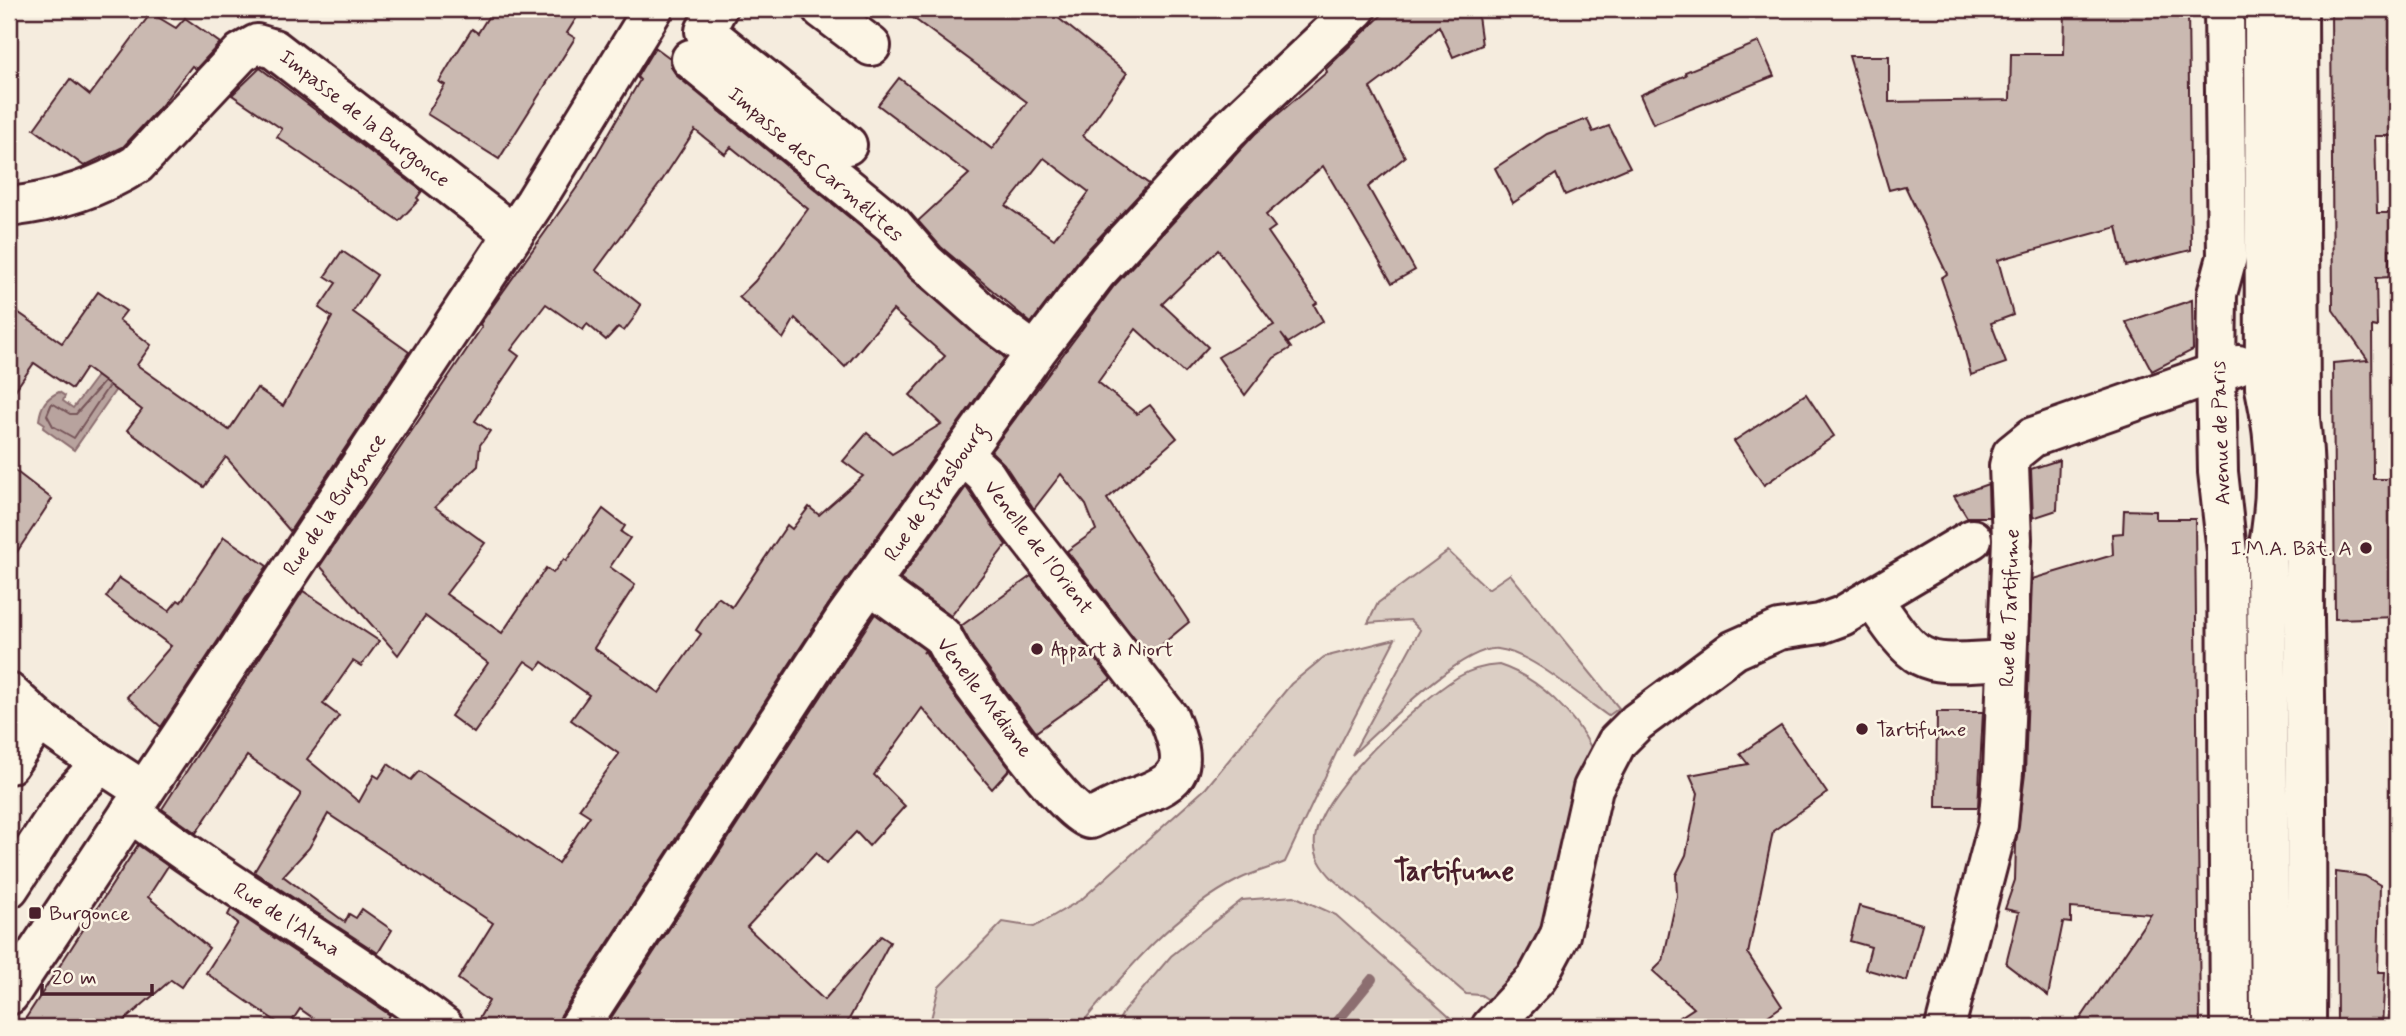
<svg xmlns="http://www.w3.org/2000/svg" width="2406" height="1036" font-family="Mynerve,sans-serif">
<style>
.green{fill:#dbcec4;stroke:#927678;stroke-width:2}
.water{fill:#b8a39e;stroke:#8c6e70;stroke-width:2}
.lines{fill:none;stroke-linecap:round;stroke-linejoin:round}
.shore{stroke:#765459;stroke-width:2}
.stream{stroke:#8c6e70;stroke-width:10}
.building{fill:#cab9b1;stroke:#4a1f2b;stroke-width:2;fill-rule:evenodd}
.minor-casing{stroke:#4a1f2b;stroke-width:44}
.major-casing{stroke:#4a1f2b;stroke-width:44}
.minor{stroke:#fcf5e5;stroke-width:38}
.major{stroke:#fcf5e5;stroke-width:38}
.poi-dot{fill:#4a1f2b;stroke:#fcf5e5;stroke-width:2.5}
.labels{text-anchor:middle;stroke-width:5;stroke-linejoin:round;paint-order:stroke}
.street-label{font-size:21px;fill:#4a1f2b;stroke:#fcf5e5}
.poi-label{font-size:21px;fill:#4a1f2b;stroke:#fcf5e5;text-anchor:start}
.district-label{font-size:28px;font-weight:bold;fill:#4a1f2b;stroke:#fcf5e5}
</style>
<rect width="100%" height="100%" fill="#f5ecde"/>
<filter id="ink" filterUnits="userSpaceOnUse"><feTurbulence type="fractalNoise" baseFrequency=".0143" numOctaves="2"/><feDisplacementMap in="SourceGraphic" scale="14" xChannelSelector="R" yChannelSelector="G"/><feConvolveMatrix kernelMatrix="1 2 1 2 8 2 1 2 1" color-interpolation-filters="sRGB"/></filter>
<g filter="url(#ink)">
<!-- green -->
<g class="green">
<path d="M1448,551L1488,589L1510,574L1619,708L1608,716C1579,696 1532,653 1498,649C1462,645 1379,731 1352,755L1420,630L1410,620L1368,623L1378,603Z"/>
<path d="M1395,639L1339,747L1285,862C1271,868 1254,872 1240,879C1174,912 1125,972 1079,1027H929L939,987L1003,922L1034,927L1082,899L1206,788L1291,684L1324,657Z"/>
<path d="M1499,665C1539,678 1574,713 1593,751L1539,938L1524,964L1489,1000L1481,995L1466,994L1334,880C1322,868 1313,855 1315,838C1320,791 1419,701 1458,677C1471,669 1484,666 1499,665Z"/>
<polygon points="1294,896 1336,915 1455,1022 1452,1027 1115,1027 1124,1011 1171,956 1242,900"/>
</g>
<!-- water -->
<path class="water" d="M100,372L119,385L74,450L43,428L45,424L39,420C41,405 46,398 59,392L65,396L63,401L73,408Z"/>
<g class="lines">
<!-- shore -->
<polyline class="shore" points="103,383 76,414 70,414 52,403 47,415 53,426 74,438 108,387"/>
<!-- stream -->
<polyline class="stream" points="1333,1027 1372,979"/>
</g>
<!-- building -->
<g class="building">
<polygon points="493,9 582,9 567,33 575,38 499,159 427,114 445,85 439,82 451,62 472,29 478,33"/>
<path d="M901,9H1047L1127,73L1083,136L1149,184L1081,257L1031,323L941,247L918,221L969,174L878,105L899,78L992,149L1027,102ZM1044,158L1089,192L1054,239L1006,206Z"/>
<polygon points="1388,9 1477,9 1482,45 1453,57 1439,26 1390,73 1370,88 1405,157 1368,187 1415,270 1392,283 1323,166 1266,215 1275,227 1268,232 1317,303 1314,305 1323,321 1288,343 1281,334 1291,348 1274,358 1245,395 1218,357 1274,325 1218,250 1162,304 1208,347 1184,373 1136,329 1098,382 1137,414 1150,405 1177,438 1107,499 1189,622 1148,656 1067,551 1096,530 1086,505 1061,474 1034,509 1004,464 991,451 1114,286 1255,134 1327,72 1326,69"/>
<polygon points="2065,9 2188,9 2191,250 2126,266 2117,227 1998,260 2013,315 1991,323 2006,363 1971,375 1960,332 1941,278 1947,274 1905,186 1889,190 1849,56 1889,56 1889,102 2010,100 2011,54 2064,54"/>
<polygon points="2331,9 2397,9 2393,136 2375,136 2377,213 2397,213 2397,250 2389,249 2389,277 2376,278 2377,327 2372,326 2373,479 2397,479 2397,617 2335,619 2333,363 2368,360 2333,310"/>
<polygon points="151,13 176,28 185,18 220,43 196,69 192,66 161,106 123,147 84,166 34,129 70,79 90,95"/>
<polygon points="1759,42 1774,76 1653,124 1640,95 1686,75 1685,72"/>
<path d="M655,47L670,58L671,67L677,76L878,241L910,278L1005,358L828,605L561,1015L557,1027H474L489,1001L458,979L493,923L328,814L309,848L283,876L345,922L349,914L356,918L362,909L392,930L378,953L254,872L301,794L247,756L196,833L162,809L303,591L379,641L361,666L353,661L323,704L339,716L307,759L359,802L374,775L379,778L388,764L411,780L419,771L558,863L590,816L579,809L619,754L571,720L589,695L542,662L537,669L525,661L474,733L451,716L488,663L425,616L398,655L320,566L482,327L480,324L580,183L640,80L637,77ZM695,130L725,154L731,147L808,209L755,281L739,297L783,339L795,318L845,367L893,310L945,356L910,395L941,424L892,454L867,433L843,461L863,476L819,515L809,507L792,529L787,525L732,607L718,597L696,630L701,634L659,693L594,648L635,585L610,567L630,538L621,532L625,526L603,509L566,561L564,559L553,573L546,568L502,633L446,594L485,543L435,507L478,466L480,445L490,431L475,421L519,356L511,350L546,304L583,330L587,324L606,340L618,327L624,331L633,319L641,305L596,270L661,182Z"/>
<polygon points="260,68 422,191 417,198 419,200 399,221 277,137 282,129 232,95"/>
<polygon points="1587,119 1593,132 1609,126 1630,167 1565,195 1556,174 1513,203 1495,168 1547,134"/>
<polygon points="342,251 377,275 353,312 409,352 290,531 226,457 204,487 127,430 142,410 86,368 72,389 34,363 9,399 9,306 62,343 98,292 126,311 119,320 151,345 137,365 229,430 257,388 283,406 332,317 319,308 336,283 325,276"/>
<polygon points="2192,300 2193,350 2152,371 2126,322"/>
<polygon points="1806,394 1834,436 1764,485 1734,441"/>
<polygon points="2059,460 2057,510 2033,518 2031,469"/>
<polygon points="9,466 52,499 9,564"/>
<polygon points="1988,484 1989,517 1967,517 1954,496"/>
<polygon points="966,487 1006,545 951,616 900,579"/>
<polygon points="2124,510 2156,511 2156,519 2195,519 2200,1027 2075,1027 2151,914 2071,908 2071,923 2063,922 2048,996 2006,964 2019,912 2005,909 2015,880 2016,844 2025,774 2032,579 2113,555 2112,534 2123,533"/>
<polygon points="224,537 267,566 161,727 127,697 171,646 106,597 119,578 169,611 178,600 181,602"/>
<polygon points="1031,576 1111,679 1036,732 973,648 961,626"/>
<polygon points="875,614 925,650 923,653 925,651 937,673 1010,769 992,789 922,708 874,775 905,806 869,846 856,832 826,864 816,853 747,927 824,1000 881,936 890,942 847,1023 851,1027 605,1027"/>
<polygon points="1937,712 1983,712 1978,807 1936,807"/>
<polygon points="1781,726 1827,793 1773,831 1748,954 1782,1006 1752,1027 1665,1027 1694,1008 1653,971 1663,961 1677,896 1676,875 1686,855 1698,793 1690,775 1748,764 1740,754"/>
<polygon points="138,845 168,866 148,897 209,948 181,987 171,980 119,1025 83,1023 81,1027 20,1027"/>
<polygon points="2336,872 2365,876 2380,885 2378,972 2385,972 2382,1027 2337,1027"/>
<polygon points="1859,906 1922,924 1907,981 1865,969 1871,947 1850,941"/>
<polygon points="231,909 390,1015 382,1027 326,1027 300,1009 288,1027 284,1027 206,973 238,923 228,915"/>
</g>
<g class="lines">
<!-- minor casing -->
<g class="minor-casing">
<g id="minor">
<polyline points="717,9 705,31 847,145"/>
<polyline points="822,9 871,46"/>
<polyline points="2224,9 2227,257 2217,294 2216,370 2218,472 2227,552 2230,1027"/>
<path d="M2298,9L2300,419C2308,485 2303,552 2304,619C2306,755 2307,891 2306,1027"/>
<polyline points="691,59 893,225 925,262 989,319 1035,353"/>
<path d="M9,207C53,202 99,188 137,164L241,53L257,44L274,49L513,234"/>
<path d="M870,584L942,636L955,660C978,690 1062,811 1090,819C1104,812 1119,804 1134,798C1184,780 1189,768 1169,718L1011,515L986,476L962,454"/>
<path d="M1872,598C1922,672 1921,664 2007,660"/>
<polyline points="9,693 39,720"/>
<polyline points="9,764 39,720 101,763"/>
<path d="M130,812C231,889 342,950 444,1027"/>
<polyline points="9,888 66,801 101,763 144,791"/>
<polyline points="9,995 535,202 653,9"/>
<polyline points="579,1027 846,617 1035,353 1097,272 1227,131 1356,9"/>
<polyline points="1491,1027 1537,978 1560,935 1593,788 1617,742 1637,722 1734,650 1779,630 1820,624 1842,616 1972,539"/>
<polyline points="1945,1027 1998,825 2003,772 2012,539 2009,466 2012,454 2033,437 2238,365"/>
</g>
</g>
<!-- major casing -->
<g class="major-casing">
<path id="major" d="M2264,9L2265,388C2278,447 2279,499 2266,560L2270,1027"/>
</g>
<!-- minor -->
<use href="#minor" class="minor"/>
<!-- major -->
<use href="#major" class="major"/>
</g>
</g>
<!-- markers -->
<g class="poi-dot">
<circle cx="2366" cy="548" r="7"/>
<circle cx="1037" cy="649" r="7"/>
<circle cx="1862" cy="729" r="7"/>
<rect x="28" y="906" width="14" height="14" rx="3.5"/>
</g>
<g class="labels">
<!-- street labels -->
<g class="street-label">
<text transform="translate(365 118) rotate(38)" y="7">Impasse de la Burgonce</text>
<text transform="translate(816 164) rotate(41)" y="7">Impasse des Carmélites</text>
<text transform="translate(2220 433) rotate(-92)" y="7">Avenue de Paris</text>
<text transform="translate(935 492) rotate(-55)" y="7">Rue de Strasbourg</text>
<text transform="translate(334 504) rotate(-56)" y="7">Rue de la Burgonce</text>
<text transform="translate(1039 547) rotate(52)" y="7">Venelle de l'Orient</text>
<text transform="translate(2009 608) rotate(-88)" y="7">Rue de Tartifume</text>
<text transform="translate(985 697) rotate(53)" y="7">Venelle Médiane</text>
<text transform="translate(287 919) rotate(32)" y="7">Rue de l'Alma</text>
</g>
<!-- poi labels -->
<g class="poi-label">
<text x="2352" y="555" text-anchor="end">I.M.A. Bât. A</text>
<text x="1051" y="656">Appart à Niort</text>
<text x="1876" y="736">Tartifume</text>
<text x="49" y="920">Burgonce</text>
</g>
<!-- district labels -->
<g class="district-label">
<text x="1454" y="880">Tartifume</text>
</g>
</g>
<!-- margin -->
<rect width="2406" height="1036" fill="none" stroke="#fcf5e5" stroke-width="35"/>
<rect x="18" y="18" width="2371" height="1001" fill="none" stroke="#4a1f2b" stroke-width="2.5" filter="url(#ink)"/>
<!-- scale -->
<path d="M42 984v10h110v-10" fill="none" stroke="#4a1f2b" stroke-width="3.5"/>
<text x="52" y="984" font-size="21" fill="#4a1f2b" stroke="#fcf5e5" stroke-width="5" paint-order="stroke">20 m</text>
</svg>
